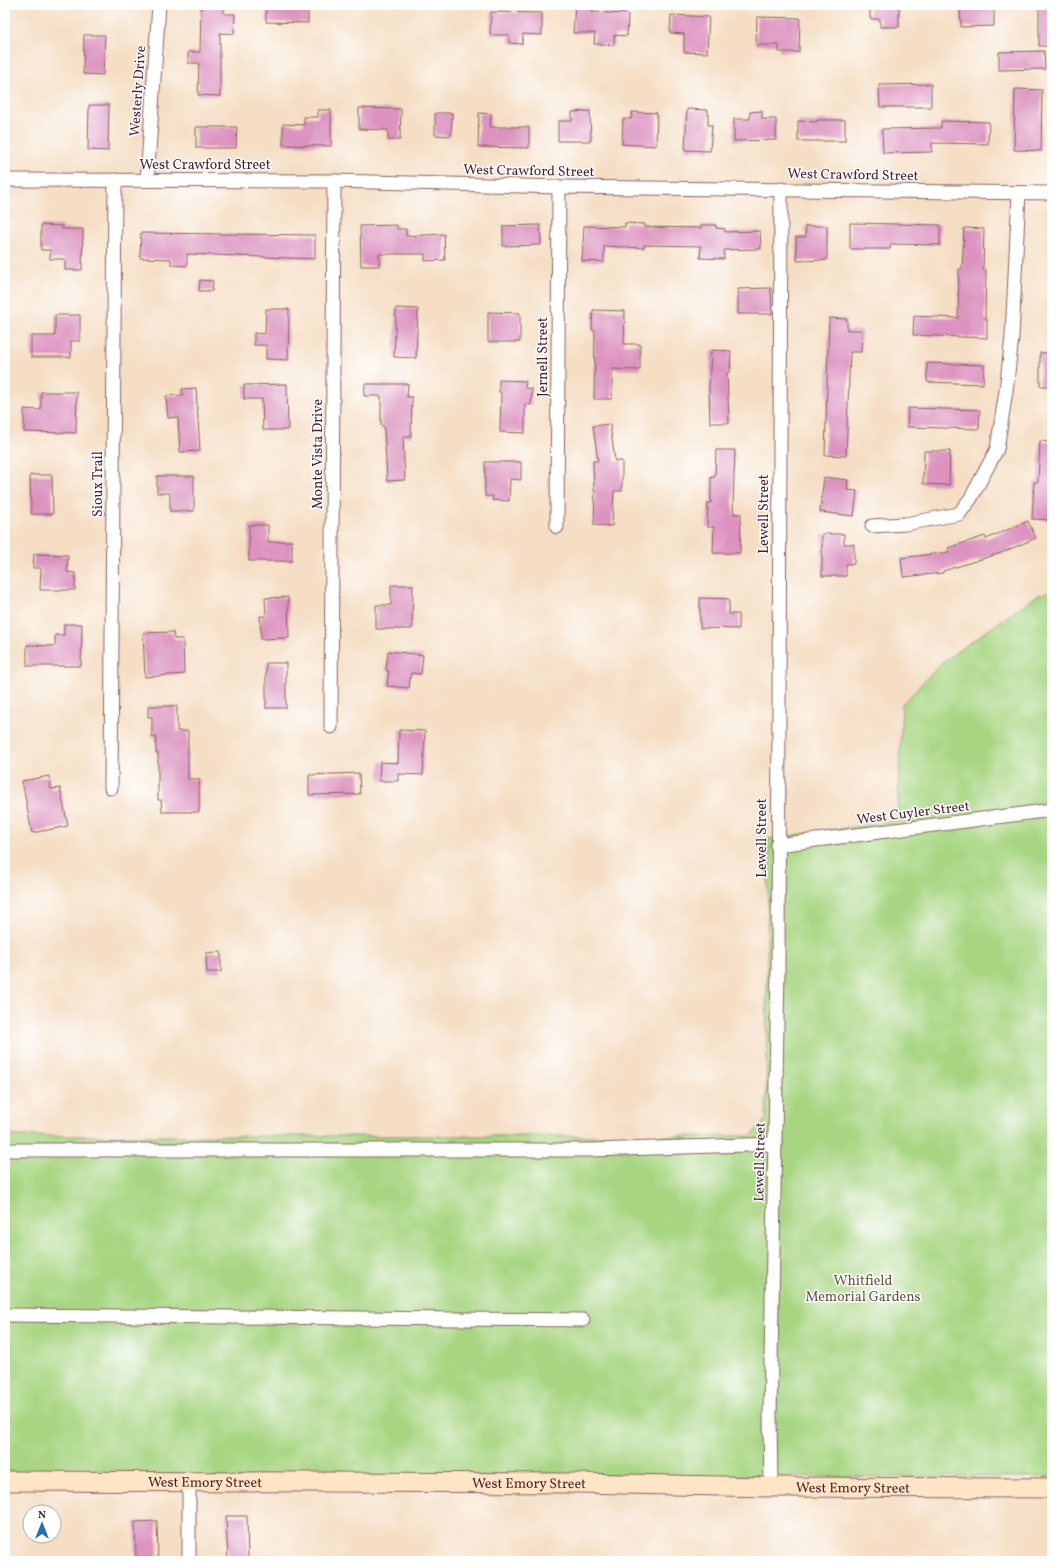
<svg xmlns="http://www.w3.org/2000/svg" width="1057" height="1566" font-family="Vollkorn,serif">
<style>
.green{fill:#a8d582;stroke:#797a56}
.building{fill:#dc93bf}
.lines{fill:none;stroke-linecap:round;stroke-linejoin:round}
.street-casing{stroke:#866261;stroke-width:15}
.secondary-casing{stroke:#866261;stroke-width:21}
.street{stroke:#fff;stroke-width:13}
.secondary{stroke:#fde5c5;stroke-width:19}
.labels{text-anchor:middle;stroke-width:3;stroke-linejoin:round;paint-order:stroke}
.street-label{font-size:14px;fill:#4a1f2b;stroke:#fff}
.park-label{font-size:14px;fill:#665645;stroke:#fff}
</style>
<rect width="100%" height="100%" fill="#fff"/>
<filter id="ink" filterUnits="userSpaceOnUse"><feTurbulence type="fractalNoise" baseFrequency=".025" numOctaves="2"/><feDisplacementMap in="SourceGraphic" scale="8" xChannelSelector="R" yChannelSelector="G"/><feConvolveMatrix kernelMatrix="1 2 1 2 8 2 1 2 1" color-interpolation-filters="sRGB"/></filter>
<filter id="wash" filterUnits="userSpaceOnUse"><feTurbulence type="fractalNoise" baseFrequency=".012" numOctaves="4" result="noise"/><feDisplacementMap in="SourceGraphic" scale="16" xChannelSelector="R" yChannelSelector="G"/><feGaussianBlur stdDeviation="0.9" result="paint"/><feColorMatrix in="noise" values="0 0 0 0 0 0 0 0 0 0 0 0 0 0 0 0 0 1.4 0 .05"/><feComposite in="paint" operator="in"/></filter>
<g filter="url(#wash)">
<rect width="100%" height="100%" fill="#f5dec4"/>
<!-- green -->
<polygon class="green" points="1052,591 1052,1477 402,1476 5,1483 5,1136 751,1136 766,1119 768,839 897,821 902,704 944,661 1038,595"/>
<g id="blocks">
<!-- building -->
<g class="building">
<polygon points="201,5 224,5 224,14 235,14 234,34 220,33 220,96 198,95 199,63 188,63 188,52 200,52"/>
<polygon points="266,5 308,5 308,23 266,22"/>
<polygon points="575,5 592,5 592,12 628,14 627,36 614,35 614,45 594,44 595,33 573,33"/>
<polygon points="870,5 899,5 899,27 880,27 880,19 870,19"/>
<rect x="1039" y="5" width="13" height="41"/>
<polygon points="994,7 994,26 961,27 960,8"/>
<polygon points="491,12 542,13 542,35 523,34 522,44 509,43 509,35 490,35"/>
<polygon points="671,15 709,17 707,53 684,52 684,34 670,33"/>
<polygon points="757,17 800,18 799,52 779,52 779,45 756,45"/>
<polygon points="84,35 105,35 103,75 83,74"/>
<polygon points="1044,51 1045,69 999,70 999,52"/>
<polygon points="931,84 931,107 880,107 879,85"/>
<polygon points="1015,89 1042,90 1041,151 1014,150"/>
<polygon points="89,105 109,105 108,151 88,150"/>
<polygon points="359,108 401,109 400,140 388,140 388,130 359,129"/>
<polygon points="687,109 708,110 708,125 712,125 710,151 685,150"/>
<polygon points="318,110 331,110 331,146 283,145 283,124 304,125 304,117 318,117"/>
<polygon points="590,111 591,141 558,141 558,121 572,121 572,112"/>
<polygon points="762,111 762,119 776,119 776,140 734,141 734,119 750,119 750,112"/>
<polygon points="632,112 657,113 656,146 622,144 623,119 631,119"/>
<polygon points="435,113 452,113 451,136 435,135"/>
<polygon points="479,113 491,114 490,127 529,127 529,148 478,147"/>
<polygon points="817,120 845,120 845,141 798,141 798,121 817,122"/>
<polygon points="941,121 989,122 988,144 932,143 932,152 883,153 882,129 941,128"/>
<polygon points="196,127 237,127 236,148 196,148"/>
<polygon points="625,223 645,224 645,227 701,228 701,225 716,225 716,228 725,229 725,232 760,231 761,249 724,250 724,259 700,258 701,246 644,245 644,248 604,246 604,262 582,261 584,226 625,227"/>
<polygon points="850,223 940,225 940,245 891,244 890,249 850,249"/>
<polygon points="41,225 62,226 62,229 83,229 82,270 65,270 65,259 50,259 50,250 41,250"/>
<polygon points="397,225 397,229 406,229 406,236 444,234 445,260 425,261 425,254 379,254 379,266 361,266 360,226"/>
<polygon points="540,225 541,245 503,246 503,226"/>
<polygon points="805,226 827,226 827,260 797,261 796,237 806,237"/>
<polygon points="964,228 984,229 983,270 986,270 985,319 987,319 987,338 913,335 914,316 958,318 959,269 962,269"/>
<polygon points="141,233 315,235 315,259 187,254 187,266 171,265 171,259 140,258"/>
<polygon points="200,280 213,281 212,291 199,291"/>
<polygon points="771,288 772,314 738,314 738,289"/>
<polygon points="396,308 418,309 416,358 394,357"/>
<polygon points="266,309 289,309 288,360 266,359 266,345 254,345 254,333 265,334"/>
<polygon points="593,310 625,311 624,344 640,344 640,370 612,369 612,399 594,399 595,331 592,330"/>
<polygon points="488,312 520,313 520,342 488,342"/>
<polygon points="55,315 80,315 80,341 71,341 71,357 31,357 31,336 55,336"/>
<polygon points="829,318 847,319 847,330 862,330 861,352 850,352 846,456 825,455"/>
<polygon points="711,350 731,351 730,372 727,372 729,423 710,423 709,389"/>
<rect x="1040" y="353" width="12" height="33"/>
<polygon points="927,363 984,365 983,384 927,382"/>
<polygon points="499,380 526,381 525,388 532,389 531,405 525,404 525,433 500,432 501,392 499,392"/>
<polygon points="287,384 288,430 263,430 262,399 244,399 244,385"/>
<polygon points="365,384 408,384 407,397 412,397 411,437 403,437 405,480 387,481 384,426 381,426 381,396 364,396"/>
<polygon points="196,388 200,451 180,452 178,417 168,418 166,396 183,395 182,389"/>
<polygon points="41,392 77,392 76,433 24,432 24,409 41,410"/>
<polygon points="908,408 980,410 979,429 907,427"/>
<polygon points="610,424 615,461 622,461 622,491 614,491 612,526 594,525 595,491 594,491 593,461 598,461 593,426"/>
<polygon points="1040,441 1052,442 1051,520 1032,519 1034,482 1038,482"/>
<polygon points="716,450 735,450 733,503 734,514 741,514 740,553 713,553 714,527 707,527 708,503 711,503 711,477 715,477"/>
<polygon points="924,451 950,451 949,485 923,484"/>
<polygon points="485,462 521,462 521,480 510,479 509,501 492,500 493,496 485,496"/>
<polygon points="30,475 52,475 53,514 31,514"/>
<polygon points="157,476 194,476 194,511 170,511 170,493 157,493"/>
<polygon points="824,477 848,480 847,490 857,491 854,516 820,512"/>
<polygon points="1028,521 1036,538 1001,553 943,571 943,573 903,577 901,558 949,552 948,548 985,536 986,539"/>
<polygon points="249,525 268,525 268,542 292,541 292,561 249,561"/>
<polygon points="822,534 844,534 844,544 854,544 854,564 846,564 846,576 822,576"/>
<polygon points="34,554 68,555 67,572 75,573 75,590 40,590 41,568 33,568"/>
<polygon points="391,585 413,585 412,629 376,629 376,605 391,605"/>
<polygon points="288,597 289,638 261,639 260,616 266,616 265,598"/>
<polygon points="700,598 729,599 729,614 739,614 739,629 700,628"/>
<polygon points="64,624 82,624 81,666 27,666 27,645 55,646 55,635 64,635"/>
<polygon points="173,632 174,639 183,639 184,674 145,677 143,633"/>
<polygon points="388,651 423,655 421,674 411,673 409,688 387,686 389,671 386,670"/>
<rect x="266" y="663" width="20" height="45"/>
<polygon points="148,706 177,706 177,731 188,731 188,779 199,779 199,812 162,812 161,800 158,800 158,753 156,753 156,737 152,737 152,717 148,717"/>
<polygon points="399,730 425,731 423,775 398,774 398,781 379,781 380,762 398,763"/>
<polygon points="359,773 360,794 309,795 309,775"/>
<polygon points="49,776 51,789 60,788 68,826 32,833 22,781"/>
<polygon points="221,952 221,972 207,972 206,953"/>
<polygon points="226,1516 247,1516 248,1561 228,1561"/>
<polygon points="157,1521 158,1561 136,1561 135,1522"/>
</g>
</g>
</g>
<g filter="url(#ink)">
<use href="#blocks" fill-opacity="0" stroke="#866261" stroke-width="1"/>
<g class="lines">
<!-- street casing -->
<g class="street-casing">
<g id="street">
<polyline points="5,180 334,181 559,187 1052,193"/>
<polyline points="147,180 159,5"/>
<polyline points="872,526 905,524 959,514 971,498 997,449 1006,391 1012,337 1019,193"/>
<polyline points="557,527 559,187"/>
<polyline points="331,727 334,181"/>
<polyline points="111,788 115,180"/>
<polyline points="777,845 1052,810"/>
<polyline points="5,1150 592,1150 775,1144"/>
<polyline points="5,1315 583,1320"/>
<polyline points="189,1483 189,1561"/>
<polyline points="771,1487 770,1417 778,969 781,189"/>
</g>
</g>
<!-- secondary casing -->
<g class="secondary-casing">
<g id="secondary">
<path id="s1" d="M5,1481L576,1483L771,1487L1052,1488"/>
</g>
</g>
<!-- street -->
<use href="#street" class="street"/>
<!-- secondary -->
<use href="#secondary" class="secondary"/>
</g>
</g>
<g class="labels">
<!-- street labels -->
<g class="street-label">
<text transform="translate(137 91) rotate(-86)" y="5">Westerly Drive</text>
<text x="205" y="169">West Crawford Street</text>
<text transform="translate(529 170) rotate(1)" y="5">West Crawford Street</text>
<text transform="translate(853 174) rotate(1)" y="5">West Crawford Street</text>
<text transform="translate(542 357) rotate(-90)" y="5">Jernell Street</text>
<text transform="translate(317 454) rotate(-90)" y="5">Monte Vista Drive</text>
<text transform="translate(97 484) rotate(-90)" y="5">Sioux Trail</text>
<text transform="translate(763 514) rotate(-90)" y="5">Lewell Street</text>
<text transform="translate(913 812) rotate(-7)" y="5">West Cuyler Street</text>
<text transform="translate(761 838) rotate(-90)" y="5">Lewell Street</text>
<text transform="translate(759 1162) rotate(-89)" y="5">Lewell Street</text>
<text dy="5" stroke="none"><textPath href="#s1" startOffset="200">West Emory Street</textPath></text>
<text dy="5" stroke="none"><textPath href="#s1" startOffset="524">West Emory Street</textPath></text>
<text dy="5" stroke="none"><textPath href="#s1" startOffset="848">West Emory Street</textPath></text>
</g>
<!-- park labels -->
<g class="park-label">
<text x="863" y="1285">Whitfield<tspan x="863" dy="16">Memorial Gardens</tspan></text>
</g>
</g>
<!-- margin -->
<rect width="1057" height="1566" fill="none" stroke="#fff" stroke-width="20"/>
<!-- north arrow -->
<g transform="translate(42 1524)"><circle r="19" fill="#ffffff" stroke="#b7a5aa"/>
<path d="M0-3L7 15L0 10L-7 15Z" fill="#1f6fb2"/>
<text y="-6" font-size="11" font-weight="bold" text-anchor="middle" fill="#4a1f2b">N</text>
</g>
</svg>
